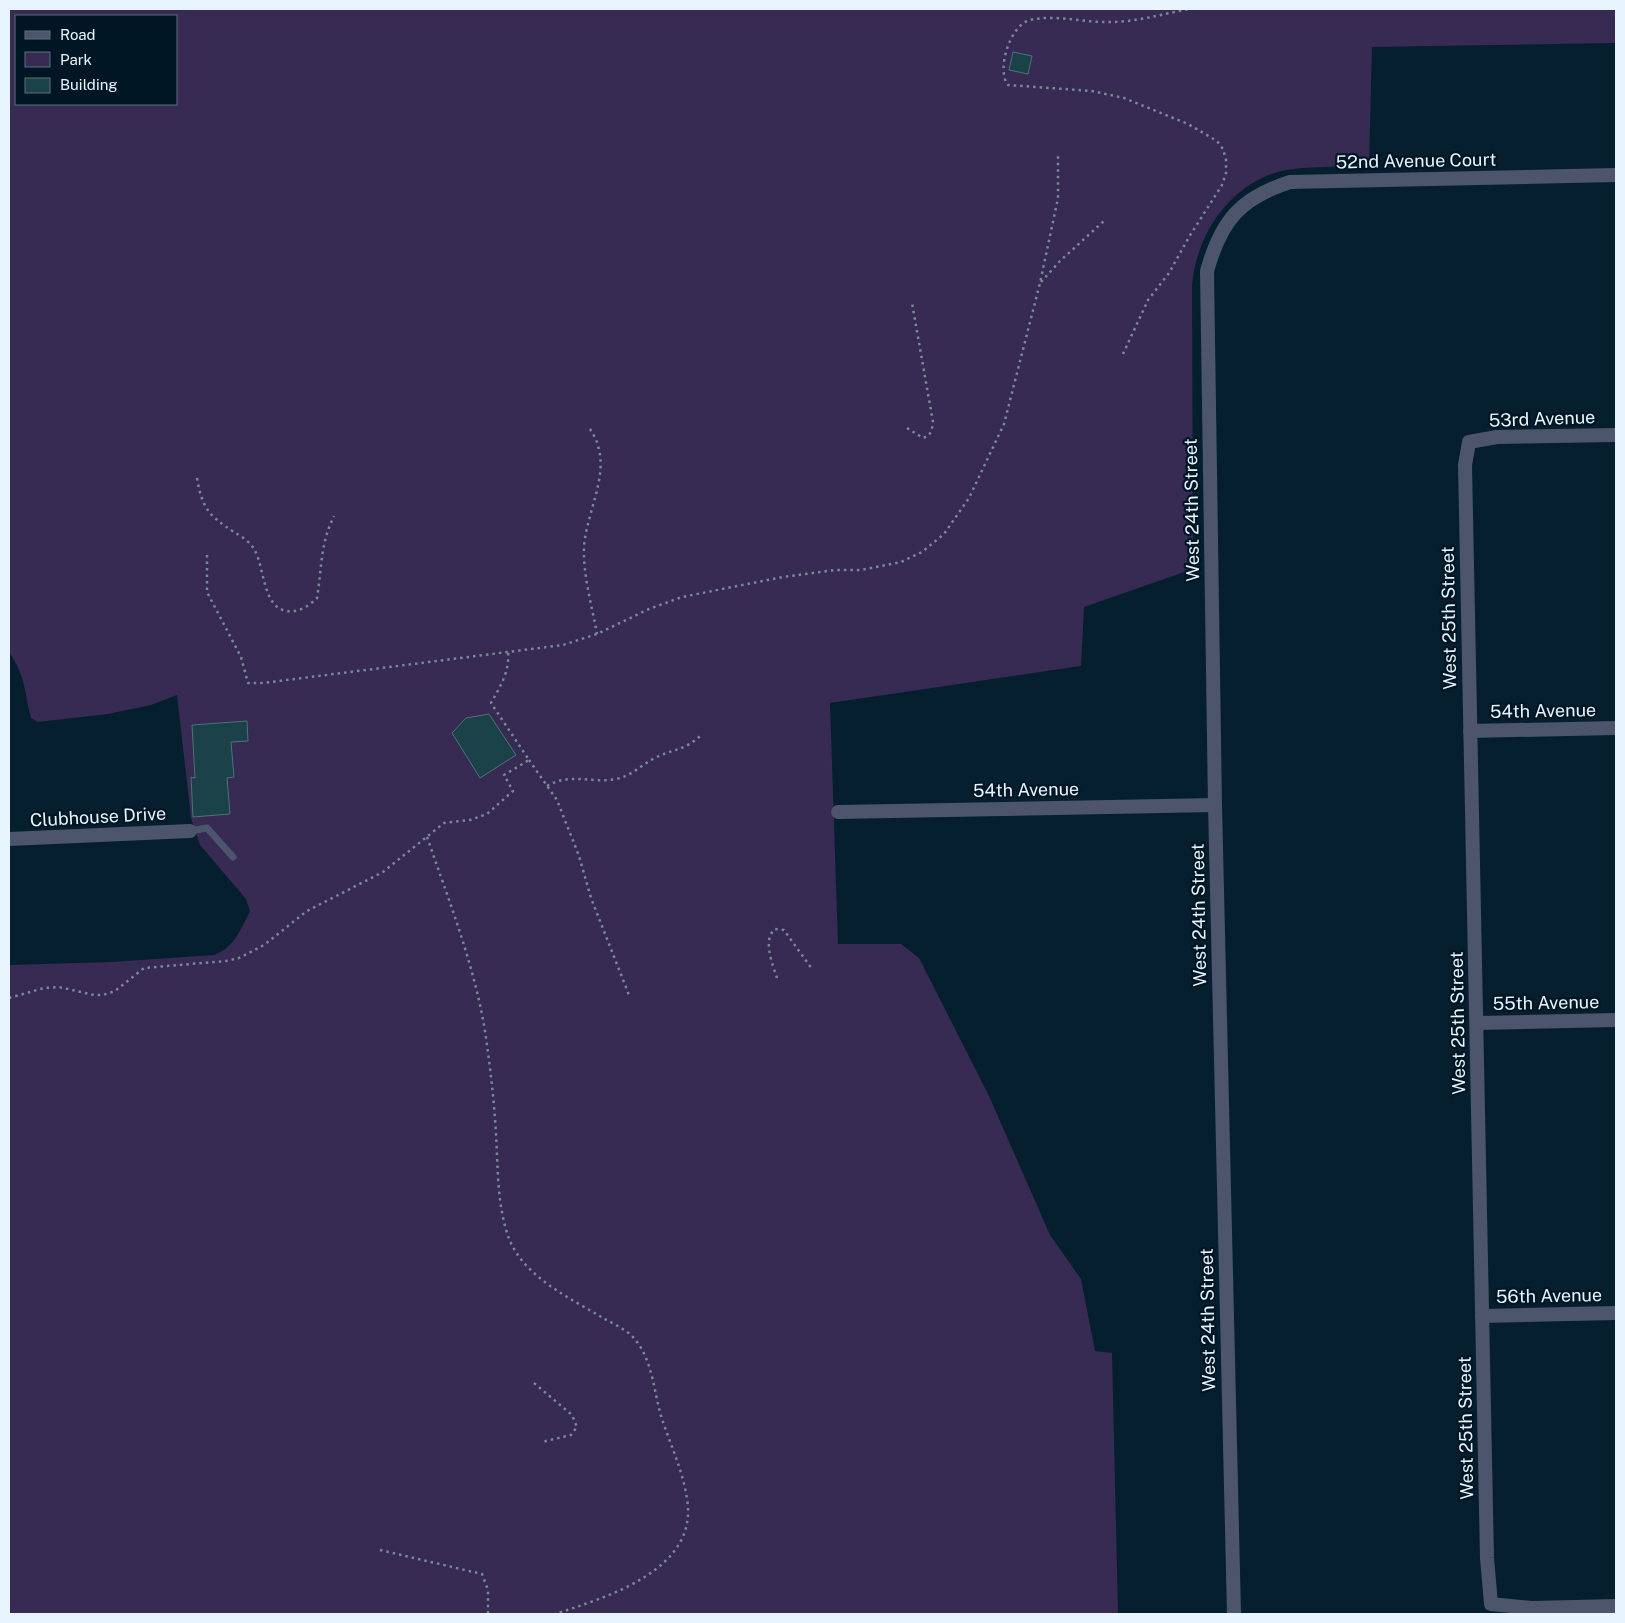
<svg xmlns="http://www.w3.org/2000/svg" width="1625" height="1623" font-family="'Public Sans',sans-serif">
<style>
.green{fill:#372a53;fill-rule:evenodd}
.building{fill:#1b4248;stroke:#4d737a}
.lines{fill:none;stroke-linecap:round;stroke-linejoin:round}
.path{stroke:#778b97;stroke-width:2.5;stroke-dasharray:2.5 4;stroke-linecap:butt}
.service{stroke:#4c556c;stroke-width:7}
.minor{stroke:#4c556c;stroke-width:14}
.labels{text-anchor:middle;stroke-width:4.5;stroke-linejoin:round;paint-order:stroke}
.street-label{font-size:18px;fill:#e8f5fe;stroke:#001625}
</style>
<rect width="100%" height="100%" fill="#051f2f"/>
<!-- green -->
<path class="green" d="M9,9H1616V43L1372,47L1369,165C1344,167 1304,166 1281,171C1229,185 1197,234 1192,285L1193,569L1084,607L1081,666L830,703L838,944H901L919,958L989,1096L1050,1235L1081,1279L1095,1351L1112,1353L1118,1614H9V965L111,962L214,955C234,948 241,929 250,911L246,899L200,845L191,818L177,695L151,705L108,714L38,722L31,718C24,691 26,677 9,652ZM16,16H176V104H16Z"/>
<!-- building -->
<g class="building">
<polygon points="1013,52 1032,56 1028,74 1009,70"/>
<polygon points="489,714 516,755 480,778 452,733 466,718"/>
<polygon points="247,721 248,741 231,742 234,777 227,778 230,814 193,817 191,777 195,778 192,725"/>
</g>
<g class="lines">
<!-- path -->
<g class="path">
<polyline points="1041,282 1060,261 1105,220"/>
<path d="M1123,354L1148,300L1169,273L1189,237L1222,185L1226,173V160L1223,149L1217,141L1188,124L1124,98L1092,91L1008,85C996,70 1010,25 1030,20C1056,14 1084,23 1110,22C1137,22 1162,14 1189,9"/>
<path d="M907,428L923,438C931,435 932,431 933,422L912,303"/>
<path d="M590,429C593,434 597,440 598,446C608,477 586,515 584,547C583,576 592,606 597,634"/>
<path d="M197,478C202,508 209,516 234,532C241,536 250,542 254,549C265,567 262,606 286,611C298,613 309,606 317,598C322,568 320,544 334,516"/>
<polyline points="207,555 207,592 241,657 248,683 263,683 563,645 597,634 649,609 682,597 783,577 835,570 861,570 901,562 922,552 944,534 969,498 1004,424 1040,283 1058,198 1058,153"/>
<polyline points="529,760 557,800 579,856 591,898 629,995"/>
<path d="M547,786C571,772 591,784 616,779C631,776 640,766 653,759C671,749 685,751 701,735"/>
<path d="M427,837C449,901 474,964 485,1031C490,1065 494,1099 496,1134C498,1168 497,1209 510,1241C526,1278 570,1298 603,1318C612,1323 623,1328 631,1335C654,1358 653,1393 663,1422C672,1448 683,1472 687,1499C699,1570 607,1597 555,1614"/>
<path d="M777,978C773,965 762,940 775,929L784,930L812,969"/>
<path d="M9,998L44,988L59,987L94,995H103L115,991L144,968L226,961L239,958L264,945L307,911L383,872L444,823L470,820L487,814L513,791L504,775L529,760L491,703C500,687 510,671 508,652"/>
<polyline points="534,1383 572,1415 577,1427 571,1435 542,1442"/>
<polyline points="380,1550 482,1574 488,1590 488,1614"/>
</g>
<!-- service -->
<polyline class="service" points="190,831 207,828 233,857"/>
<!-- minor -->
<g class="minor">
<polyline points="1616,435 1497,437 1469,442 1465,465 1487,1558 1491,1604 1532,1608 1616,1606"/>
<polyline points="1470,731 1616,728"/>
<polyline points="838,812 1215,805"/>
<polyline points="9,839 190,831"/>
<polyline points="1477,1023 1616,1020"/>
<polyline points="1482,1316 1616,1313"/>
<path d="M1234,1614L1215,805L1207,271C1221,221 1240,198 1290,182L1616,175"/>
</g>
</g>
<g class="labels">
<!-- street labels -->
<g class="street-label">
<text transform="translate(1416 161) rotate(-1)" y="6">52nd Avenue Court</text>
<text transform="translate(1542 419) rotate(-2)" y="6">53rd Avenue</text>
<text transform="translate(1192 510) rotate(-91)" y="6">West 24th Street</text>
<text transform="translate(1449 618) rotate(-91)" y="6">West 25th Street</text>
<text transform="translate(1543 711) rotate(-1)" y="6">54th Avenue</text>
<text transform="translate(1026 790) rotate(-1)" y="6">54th Avenue</text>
<text transform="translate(98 817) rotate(-3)" y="6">Clubhouse Drive</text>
<text transform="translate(1199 915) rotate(-91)" y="6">West 24th Street</text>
<text transform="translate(1546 1003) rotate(-1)" y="6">55th Avenue</text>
<text transform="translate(1458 1023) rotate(-91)" y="6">West 25th Street</text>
<text transform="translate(1549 1296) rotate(-1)" y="6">56th Avenue</text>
<text transform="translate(1208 1320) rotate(-91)" y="6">West 24th Street</text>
<text transform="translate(1466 1428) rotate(-91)" y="6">West 25th Street</text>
</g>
</g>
<!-- border -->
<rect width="1625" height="1623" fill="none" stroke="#e8f5fe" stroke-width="20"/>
<!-- legend -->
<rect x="15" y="15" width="162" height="90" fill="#001625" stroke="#5d6f7c"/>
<rect x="25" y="31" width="25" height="8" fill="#4c556c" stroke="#5d6f7c"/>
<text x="60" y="40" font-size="15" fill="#e8f5fe">Road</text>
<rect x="25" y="52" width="25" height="15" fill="#372a53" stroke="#5d6f7c"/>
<text x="60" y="65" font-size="15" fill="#e8f5fe">Park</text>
<rect x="25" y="78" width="25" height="15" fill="#1b4248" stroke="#5d6f7c"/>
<text x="60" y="90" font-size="15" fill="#e8f5fe">Building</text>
</svg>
